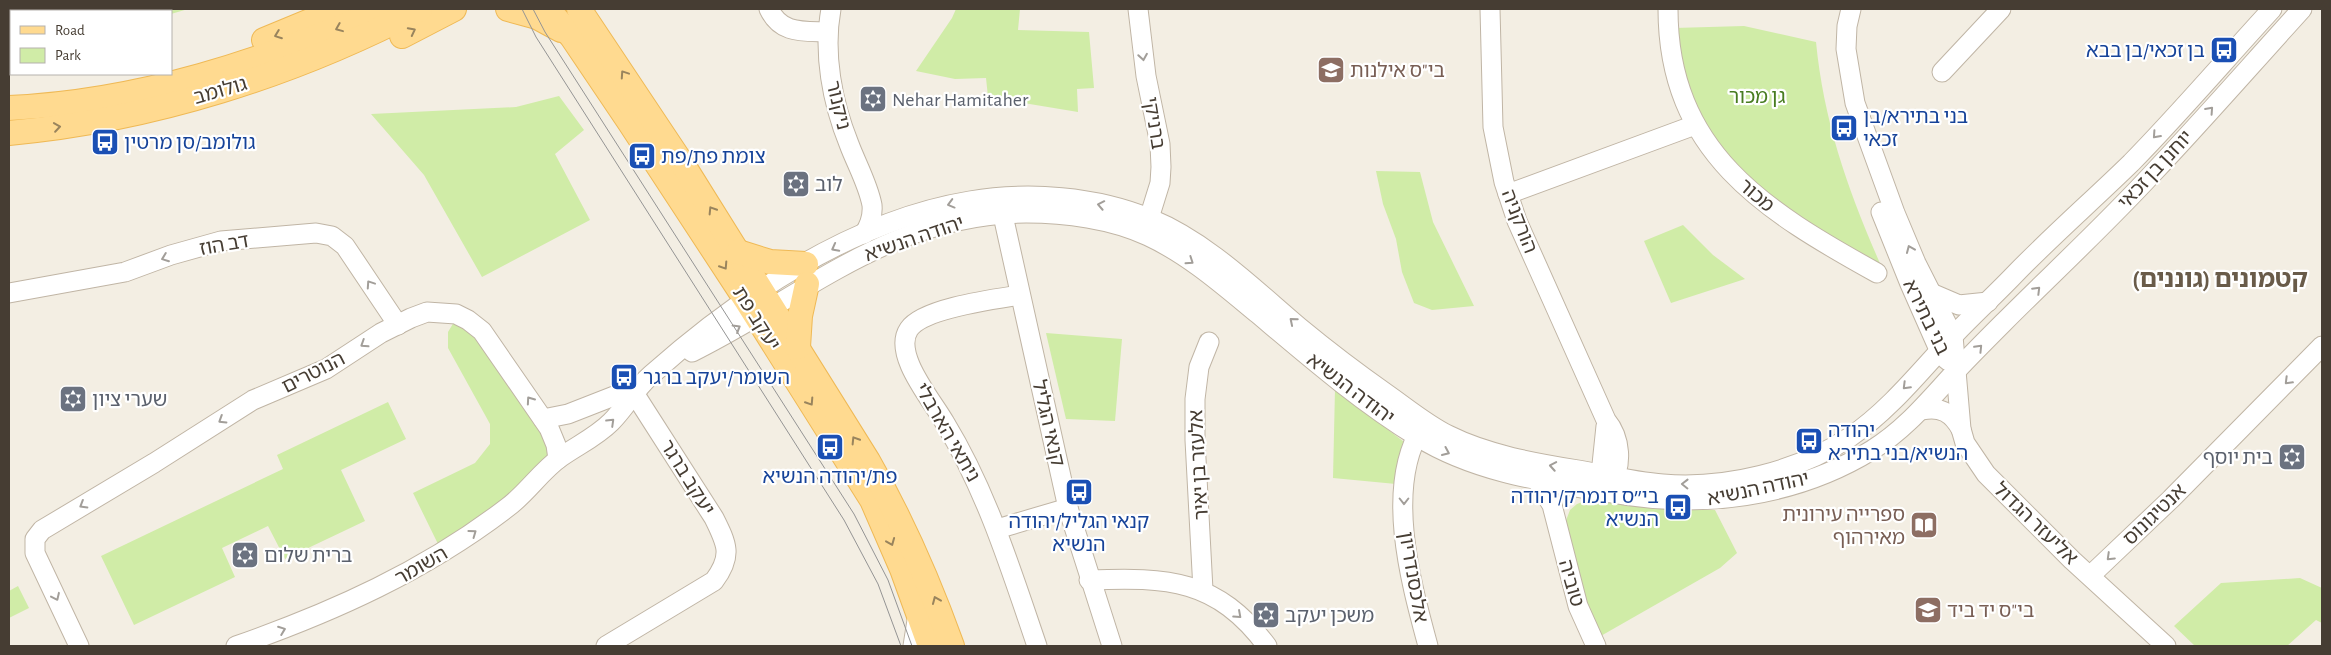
<svg xmlns="http://www.w3.org/2000/svg" width="2331" height="655" font-family="'Alegreya Sans','Noto Sans Hebrew',sans-serif">
<style>
.green{fill:#d0eca7}
.lines{fill:none;stroke-linecap:round;stroke-linejoin:round}
.stream{stroke:#98d5f7;stroke-width:4.5}
.minor-casing{stroke:#c0b5a5;stroke-width:21}
.major-casing{stroke:#efb955;stroke-width:26}
.minor{stroke:#fff;stroke-width:19}
.major{stroke:#ffda90;stroke-width:24}
.tram{stroke:#949494;stroke-width:1}
.oneway{stroke:#99845d}
.oneway2{stroke:#a29e99}
.labels{text-anchor:middle;stroke-width:4.5;stroke-linejoin:round;paint-order:stroke}
.transit-label{font-size:20px;fill:#164399;stroke:#fff;text-anchor:start}
.education-label{font-size:20px;fill:#785e54;stroke:#fff;text-anchor:start}
.street-label{font-size:20px;fill:#463d33;stroke:#fff}
.park-label{font-size:20px;fill:#487c21;stroke:#fff}
.worship-label{font-size:20px;fill:#5b616d;stroke:#fff;text-anchor:start}
.district-label{font-size:25px;font-weight:bold;fill:#695b49;stroke:#fff}
</style>
<rect width="100%" height="100%" fill="#f3eee3"/>
<!-- green -->
<g class="green">
<polygon points="9,9 188,9 171,14 171,11 11,11 11,52 9,52"/>
<polygon points="956,9 1020,9 1018,30 1089,32 1094,88 1077,89 1078,112 988,97 986,78 955,79 916,71 952,18"/>
<path d="M1744,26L1816,42C1824,124 1849,193 1882,268L1808,227L1712,145L1688,97L1674,28Z"/>
<polygon points="559,96 584,130 555,154 590,220 482,277 424,175 371,114 516,107"/>
<polygon points="1376,171 1420,172 1433,222 1474,306 1432,310 1414,303 1402,272 1396,239 1383,204"/>
<polygon points="1683,225 1713,255 1745,279 1671,303 1644,241"/>
<polygon points="457,317 475,331 526,404 549,447 549,463 498,507 438,544 413,493 475,463 490,444 490,424 448,348 448,332"/>
<polygon points="1046,333 1122,339 1115,421 1066,419"/>
<polygon points="1335,389 1408,445 1396,484 1333,478"/>
<polygon points="388,402 406,439 341,470 365,521 285,559 268,526 222,548 235,577 134,625 101,556 283,469 277,455"/>
<polygon points="1590,499 1664,508 1715,510 1737,553 1720,568 1599,637 1580,591 1565,523 1570,510 1577,504"/>
<polygon points="2300,578 2322,588 2322,623 2316,620 2287,646 2195,646 2174,626 2221,583"/>
<polygon points="18,586 29,608 9,618 9,591"/>
</g>
<g class="lines">
<!-- stream -->
<g class="stream">
<polyline points="59,11 64,9"/>
<polyline points="9,31 11,31"/>
</g>
<!-- minor casing -->
<g class="minor-casing">
<g id="minor">
<path d="M769,9C781,34 802,31 827,32"/>
<path d="M831,9C823,53 832,102 849,144C856,163 868,184 872,205C873,216 870,225 864,234"/>
<polyline points="1138,9 1146,76 1160,144 1161,167 1160,183 1146,228"/>
<path d="M1490,9L1493,127L1504,182L1517,221L1606,420C1621,438 1623,466 1610,485"/>
<path d="M1668,9C1668,152 1765,211 1877,273"/>
<polyline points="1851,9 1847,26 1846,49 1855,103 1895,213 1916,263 1953,336 1961,429 1965,443 1986,474 2072,560 2166,646"/>
<polyline points="1942,72 2001,9"/>
<polyline points="1508,194 1695,125"/>
<polyline points="1000,202 1068,508 1112,646"/>
<polyline points="1881,212 1910,284 1940,352 1947,360"/>
<polyline points="9,293 125,272 171,255 221,241 316,233 332,236 345,246 398,325"/>
<polyline points="1931,293 1959,305 1988,302"/>
<path d="M1020,295C995,299 923,308 909,329C892,354 932,400 945,423C987,492 1011,570 1037,646"/>
<path d="M692,352C805,296 891,214 1026,213C1065,213 1112,219 1148,236C1189,255 1224,286 1258,314C1309,357 1361,402 1418,437C1476,473 1546,482 1611,493C1700,509 1794,498 1872,450C1906,429 1929,400 1956,371C1971,355 1987,339 2003,323C2053,273 2105,225 2153,173C2204,119 2252,64 2302,9"/>
<path d="M1922,410C1941,406 1952,413 1961,429"/>
<polyline points="543,419 568,414 614,396 634,393"/>
<path d="M1422,427C1384,487 1411,583 1428,646"/>
<polyline points="1537,480 1552,505 1578,606 1596,646"/>
<polyline points="1604,486 1601,474 1606,426"/>
<polyline points="997,529 1068,508"/>
<polyline points="2091,575 2171,499 2322,346"/>
<path d="M1089,580C1168,577 1217,579 1267,646"/>
<polyline points="1203,590 1195,440 1195,399 1199,367 1209,342"/>
<polyline points="79,646 35,553 35,539 42,530 154,463 253,400 326,369 381,333 411,318 427,312 456,314 468,320 482,331 549,428 556,445 558,459"/>
<path d="M236,646C333,612 425,571 508,507C527,493 541,471 561,457C578,445 596,437 611,422C626,407 635,389 651,375C737,298 853,220 970,201C1028,191 1096,196 1151,219C1207,242 1254,289 1299,327C1328,351 1357,373 1387,394C1407,408 1426,424 1448,435C1488,455 1535,463 1578,470C1606,475 1635,482 1663,484C1726,489 1797,472 1850,437C1890,410 1922,369 1955,334C1975,313 1996,294 2016,273C2053,235 2093,200 2131,163C2180,113 2225,60 2272,9"/>
<path d="M606,646L714,581C733,556 727,544 714,518L634,393"/>
<polyline points="913,646 918,614"/>
</g>
</g>
<!-- major casing -->
<g class="major-casing">
<g id="major">
<polyline points="508,9 537,17 561,30"/>
<polyline points="548,9 572,37 630,123 746,300 872,500 902,569 930,646"/>
<path d="M579,9L685,168L868,461C902,520 929,582 952,646"/>
<polyline points="402,36 454,9"/>
<polyline points="264,40 339,9"/>
<path d="M9,108C141,102 264,61 384,9"/>
<path d="M9,133C152,120 293,75 420,9"/>
<polyline points="738,252 770,262 806,264"/>
<polyline points="798,347 800,316 807,284"/>
</g>
</g>
<!-- minor -->
<use href="#minor" class="minor"/>
<!-- major -->
<use href="#major" class="major"/>
<!-- tram -->
<g class="tram">
<polyline points="522,9 536,37 844,520 878,584 901,646"/>
<polyline points="533,9 545,32 854,514 888,580 912,646"/>
</g>
</g>
<!-- one-way arrows -->
<defs><path id="oneway-chevron" d="M-2-3.5L2.5 0L-2 3.5" fill="none" stroke-width="1.6" stroke-linecap="round" stroke-linejoin="round" transform="scale(1.25)"/></defs>
<g class="oneway">
<use href="#oneway-chevron" transform="translate(339 28) rotate(158)"/>
<use href="#oneway-chevron" transform="translate(412 31) rotate(-27)"/>
<use href="#oneway-chevron" transform="translate(278 35) rotate(159)"/>
<use href="#oneway-chevron" transform="translate(624 74) rotate(-124)"/>
<use href="#oneway-chevron" transform="translate(57 127) rotate(-8)"/>
<use href="#oneway-chevron" transform="translate(712 210) rotate(-122)"/>
<use href="#oneway-chevron" transform="translate(724 266) rotate(57)"/>
<use href="#oneway-chevron" transform="translate(810 402) rotate(57)"/>
<use href="#oneway-chevron" transform="translate(855 440) rotate(-122)"/>
<use href="#oneway-chevron" transform="translate(891 542) rotate(68)"/>
<use href="#oneway-chevron" transform="translate(936 600) rotate(-113)"/>
</g>
<g class="oneway2">
<use href="#oneway-chevron" transform="translate(1143 57) rotate(81)"/>
<use href="#oneway-chevron" transform="translate(2210 110) rotate(-48)"/>
<use href="#oneway-chevron" transform="translate(2156 135) rotate(132)"/>
<use href="#oneway-chevron" transform="translate(951 204) rotate(165)"/>
<use href="#oneway-chevron" transform="translate(1101 205) rotate(-169)"/>
<use href="#oneway-chevron" transform="translate(835 248) rotate(152)"/>
<use href="#oneway-chevron" transform="translate(1910 249) rotate(-113)"/>
<use href="#oneway-chevron" transform="translate(165 258) rotate(159)"/>
<use href="#oneway-chevron" transform="translate(1190 261) rotate(34)"/>
<use href="#oneway-chevron" transform="translate(370 284) rotate(-124)"/>
<use href="#oneway-chevron" transform="translate(2037 290) rotate(-45)"/>
<use href="#oneway-chevron" transform="translate(1293 321) rotate(-140)"/>
<use href="#oneway-chevron" transform="translate(737 328) rotate(-31)"/>
<use href="#oneway-chevron" transform="translate(364 344) rotate(147)"/>
<use href="#oneway-chevron" transform="translate(1979 348) rotate(-46)"/>
<use href="#oneway-chevron" transform="translate(2288 381) rotate(135)"/>
<use href="#oneway-chevron" transform="translate(1906 386) rotate(135)"/>
<use href="#oneway-chevron" transform="translate(530 400) rotate(-125)"/>
<use href="#oneway-chevron" transform="translate(222 420) rotate(148)"/>
<use href="#oneway-chevron" transform="translate(611 422) rotate(-44)"/>
<use href="#oneway-chevron" transform="translate(1446 452) rotate(24)"/>
<use href="#oneway-chevron" transform="translate(1553 466) rotate(-170)"/>
<use href="#oneway-chevron" transform="translate(1685 484) rotate(-179)"/>
<use href="#oneway-chevron" transform="translate(1404 501) rotate(90)"/>
<use href="#oneway-chevron" transform="translate(83 505) rotate(149)"/>
<use href="#oneway-chevron" transform="translate(473 533) rotate(-36)"/>
<use href="#oneway-chevron" transform="translate(2110 557) rotate(136)"/>
<use href="#oneway-chevron" transform="translate(56 597) rotate(65)"/>
<use href="#oneway-chevron" transform="translate(1238 615) rotate(42)"/>
<use href="#oneway-chevron" transform="translate(282 630) rotate(-21)"/>
</g>
<!-- icons -->
<defs>
<g id="bus-square" transform="scale(1.4375)"><rect x="-9" y="-9" width="18" height="18" rx="4" fill="#1a4fb4" stroke="#fff"/><path d="M-5-6H5V4H4V6H2V4H-2V6H-4V4H-5ZM-3.5-4V0h7V-4ZM-3.5 1.2v1.5H-2V1.2ZM2 1.2v1.5H3.5V1.2Z" fill="#fff"/></g>
<g id="school-square" transform="scale(1.4375)"><rect x="-9" y="-9" width="18" height="18" rx="4" fill="#8d6e63" stroke="#fff"/><path d="M0-5L7-2L0 1L-7-2ZM-4 1L0 2.5L4 1V4Q0 6-4 4Z" fill="#fff"/></g>
<g id="synagogue-square" transform="scale(1.4375)"><rect x="-9" y="-9" width="18" height="18" rx="4" fill="#6b7280" stroke="#fff"/><path d="M0-6.5L5.6 3.2H-5.6ZM0 6.5L5.6-3.2H-5.6Z" fill="#fff"/></g>
<g id="library-square" transform="scale(1.4375)"><rect x="-9" y="-9" width="18" height="18" rx="4" fill="#8d6e63" stroke="#fff"/><path d="M-6-4Q-3-5.5-.7-3.5V5Q-3 3-6 4ZM6-4Q3-5.5 .7-3.5V5Q3 3 6 4Z" fill="#fff"/></g>
</defs>
<g fill-rule="evenodd">
<use href="#bus-square" x="2224" y="50"/>
<use href="#school-square" x="1331" y="70"/>
<use href="#synagogue-square" x="873" y="99"/>
<use href="#bus-square" x="1844" y="128"/>
<use href="#bus-square" x="105" y="142"/>
<use href="#bus-square" x="642" y="156"/>
<use href="#synagogue-square" x="796" y="184"/>
<use href="#bus-square" x="624" y="377"/>
<use href="#synagogue-square" x="73" y="399"/>
<use href="#bus-square" x="1809" y="441"/>
<use href="#bus-square" x="830" y="447"/>
<use href="#synagogue-square" x="2292" y="457"/>
<use href="#bus-square" x="1079" y="492"/>
<use href="#bus-square" x="1678" y="507"/>
<use href="#library-square" x="1924" y="525"/>
<use href="#synagogue-square" x="245" y="555"/>
<use href="#school-square" x="1928" y="610"/>
<use href="#synagogue-square" x="1266" y="615"/>
</g>
<g class="labels">
<!-- transit labels -->
<g class="transit-label">
<text x="2205" y="57" text-anchor="end">בן זכאי/בן בבא</text>
<text x="1863" y="123">בני בתירא/בן<tspan x="1863" dy="23">זכאי</tspan></text>
<text x="124" y="149">גולומב/סן מרטין</text>
<text x="661" y="163">צומת פת/פת</text>
<text x="643" y="384">השומר/יעקב ברגר</text>
<text x="1828" y="437">יהודה<tspan x="1828" dy="23">הנשיא/בני בתירא</tspan></text>
<text x="830" y="483" text-anchor="middle">פת/יהודה הנשיא</text>
<text x="1659" y="503" text-anchor="end">בי״ס דנמרק/יהודה<tspan x="1659" dy="23">הנשיא</tspan></text>
<text x="1079" y="528" text-anchor="middle">קנאי הגליל/יהודה<tspan x="1079" dy="23">הנשיא</tspan></text>
</g>
<!-- education labels -->
<g class="education-label">
<text x="1350" y="77">בי"ס אילנות</text>
<text x="1905" y="521" text-anchor="end">ספרייה עירונית<tspan x="1905" dy="23">מאירהוף</tspan></text>
<text x="1947" y="617">בי"ס יד ביד</text>
</g>
<!-- street labels -->
<g class="street-label">
<text transform="translate(220 90) rotate(-16)" y="7">גולומב</text>
<text transform="translate(839 105) rotate(76)" y="7">ניקנור</text>
<text transform="translate(1155 123) rotate(81)" y="7">ברניקי</text>
<text transform="translate(2155 169) rotate(-47)" y="7">יוחנן בן זכאי</text>
<text transform="translate(1757 195) rotate(41)" y="7">מכור</text>
<text transform="translate(1520 221) rotate(69)" y="7">הורקניה</text>
<text transform="translate(914 238) rotate(-19)" y="7">יהודה הנשיא</text>
<text transform="translate(224 244) rotate(-10)" y="7">דב הוז</text>
<text transform="translate(1927 317) rotate(64)" y="7">בני בתירא</text>
<text transform="translate(757 318) rotate(58)" y="7">יעקב פת</text>
<text transform="translate(313 372) rotate(-27)" y="7">הנוטרים</text>
<text transform="translate(1351 388) rotate(37)" y="7">יהודה הנשיא</text>
<text transform="translate(1049 423) rotate(77)" y="7">קנאי הגליל</text>
<text transform="translate(948 432) rotate(60)" y="7">ניתאי הארבלי</text>
<text transform="translate(1198 465) rotate(-93)" y="7">אלעזר בן יאיר</text>
<text transform="translate(688 477) rotate(58)" y="7">יעקב ברגר</text>
<text transform="translate(1758 488) rotate(-12)" y="7">יהודה הנשיא</text>
<text transform="translate(2154 514) rotate(-44)" y="7">אנטיגונוס</text>
<text transform="translate(2036 523) rotate(44)" y="7">אליעזר הגדול</text>
<text transform="translate(421 565) rotate(-30)" y="7">השומר</text>
<text transform="translate(1414 577) rotate(80)" y="7">אלכסנדריון</text>
<text transform="translate(1572 583) rotate(74)" y="7">טוביה</text>
</g>
<!-- park labels -->
<g class="park-label">
<text x="1757" y="103">גן מכור</text>
</g>
<!-- worship labels -->
<g class="worship-label">
<text x="892" y="106">Nehar Hamitaher</text>
<text x="815" y="191">לוב</text>
<text x="92" y="406">שערי ציון</text>
<text x="2273" y="464" text-anchor="end">בית יוסף</text>
<text x="264" y="562">ברית שלום</text>
<text x="1285" y="622">משכן יעקב</text>
</g>
<!-- district labels -->
<g class="district-label">
<text x="2220" y="287">קטמונים (גוננים)</text>
</g>
</g>
<!-- border -->
<rect width="2331" height="655" fill="none" stroke="#463d33" stroke-width="20"/>
<!-- legend -->
<rect x="10" y="10" width="162" height="65" fill="#ffffff" stroke="#b5b1ad"/>
<rect x="20" y="26" width="25" height="8" fill="#ffda90" stroke="#b5b1ad"/>
<text x="55" y="35" font-size="15" fill="#463d33">Road</text>
<rect x="20" y="48" width="25" height="15" fill="#d0eca7" stroke="#b5b1ad"/>
<text x="55" y="60" font-size="15" fill="#463d33">Park</text>
</svg>
